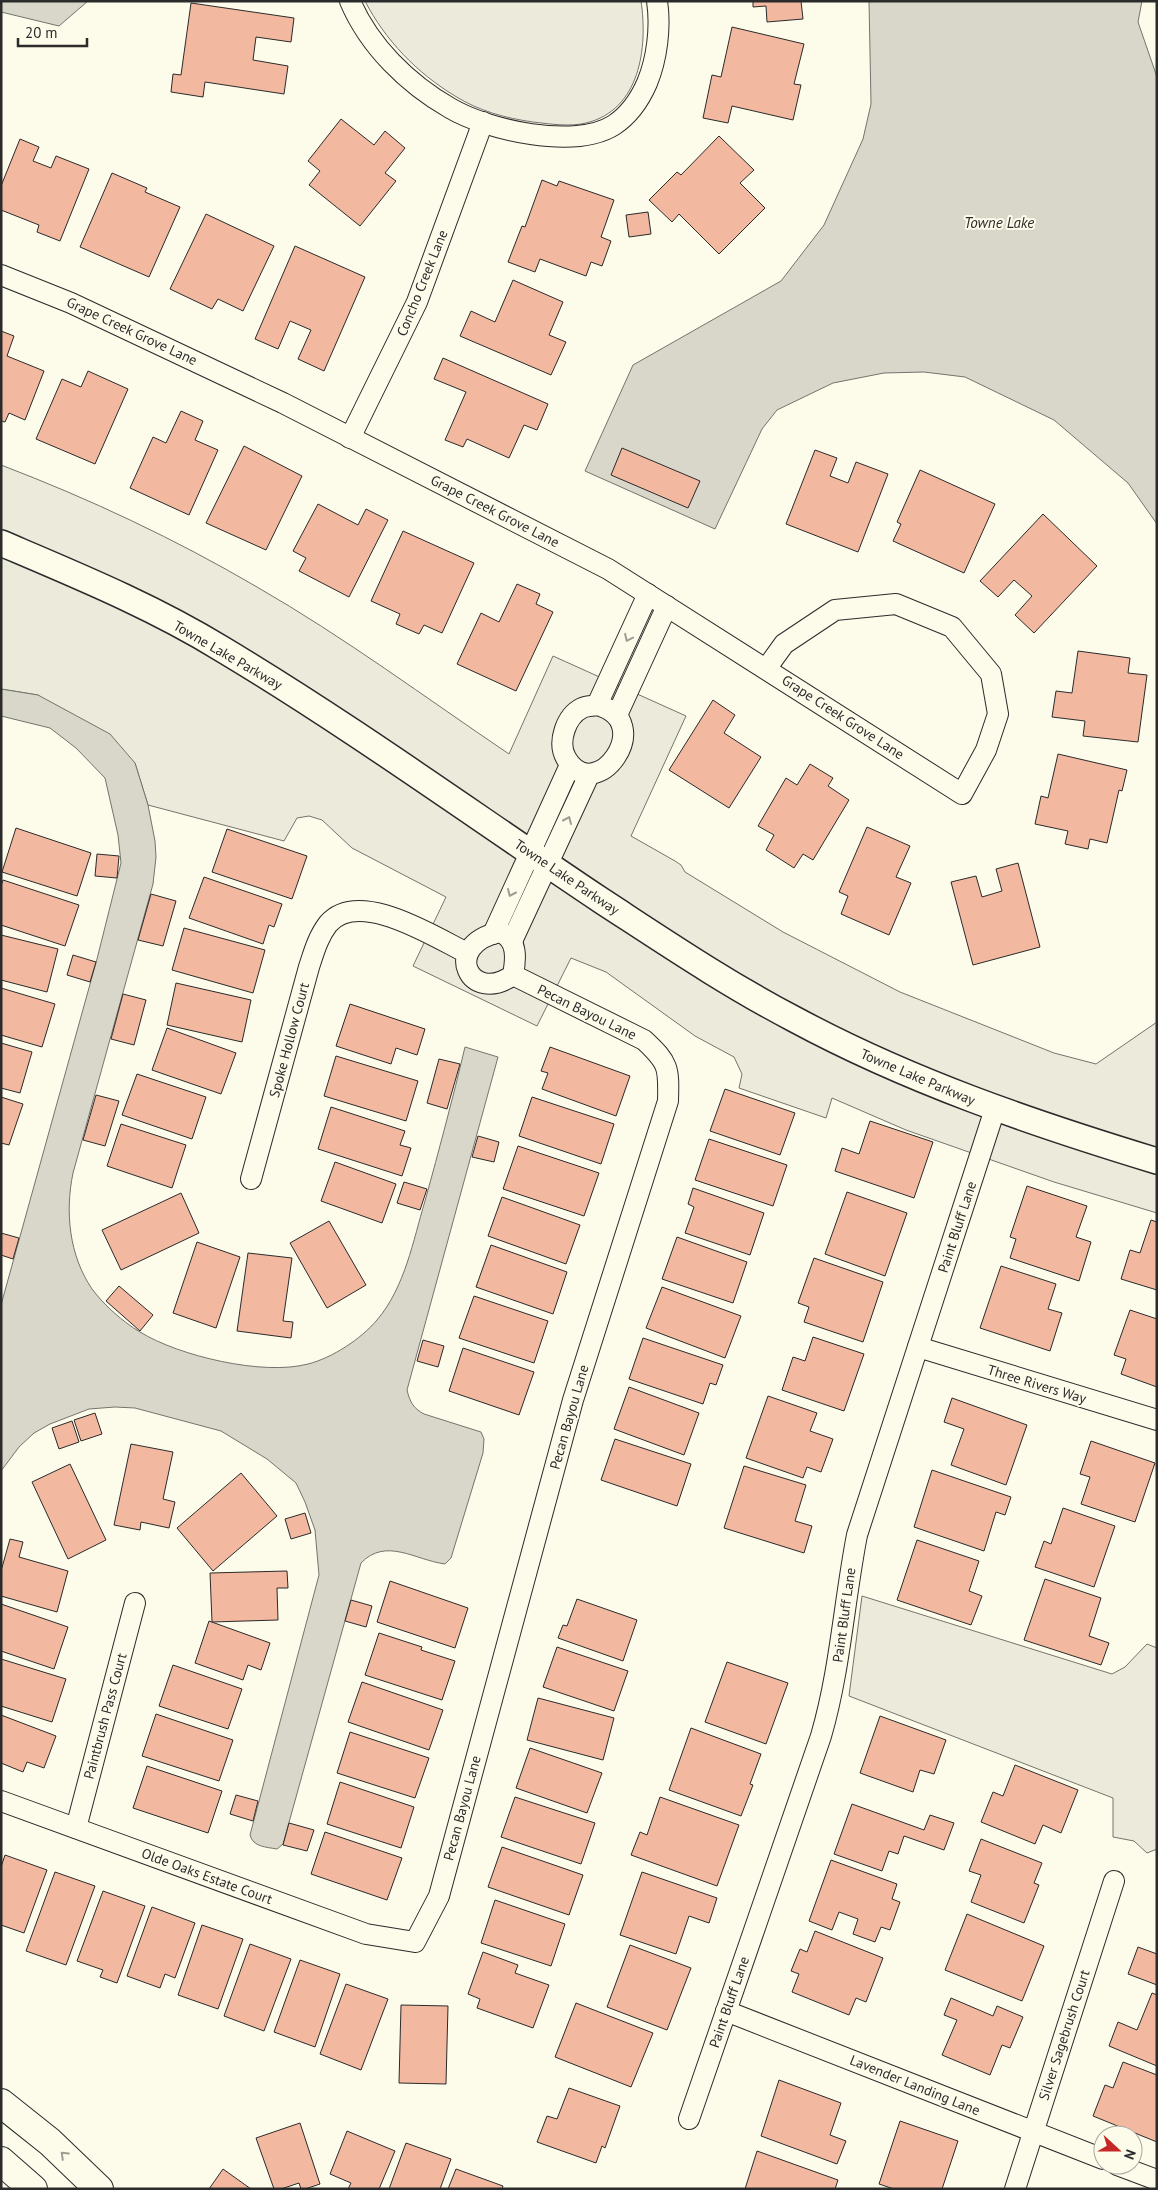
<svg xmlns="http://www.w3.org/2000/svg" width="1158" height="2190" font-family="'PT Sans',sans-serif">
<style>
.green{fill:#ecebdb;stroke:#74746e}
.water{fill:#d8d7c9;stroke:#74746e}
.building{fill:#f2b8a0;stroke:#2b2b2b}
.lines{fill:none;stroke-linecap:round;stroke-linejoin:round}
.minor-casing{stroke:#2b2b2b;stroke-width:22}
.tertiary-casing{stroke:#2b2b2b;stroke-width:28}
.primary-casing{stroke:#2b2b2b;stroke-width:30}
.minor{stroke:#fdfbea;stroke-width:20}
.tertiary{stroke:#fdfbea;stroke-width:25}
.primary{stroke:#fdfbea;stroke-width:28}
.oneway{stroke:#9e9d94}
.labels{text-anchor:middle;stroke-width:4;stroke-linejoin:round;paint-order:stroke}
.street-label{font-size:14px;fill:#2b2b2b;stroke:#fdfbea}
.water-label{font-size:15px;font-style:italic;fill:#2b2b2b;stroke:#fdfbea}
</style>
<rect width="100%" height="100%" fill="#fdfbea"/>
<!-- green -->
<g class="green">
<path d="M365,1H641C648,48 640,110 586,123C570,127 550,124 533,122C505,118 479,111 455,96C417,73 385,40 365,1Z"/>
<path d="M1,465C90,499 175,539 257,587C344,637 426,698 509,754L553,656L686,716L631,836L675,861L681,865L685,872L783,932L900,992L1054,1053L1096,1064L1157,1022V1213L1054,1182L906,1130L832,1098L826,1118L739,1088L742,1074L734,1057L695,1036L606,972L571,958L537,1026L413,966L446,897L352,848L322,820L309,816L297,818L284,841L148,805L135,763L38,695L1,689Z"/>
<polygon points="862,1596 1112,1674 1125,1667 1147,1644 1157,1648 1157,1849 1147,1853 1134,1841 1113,1837 1113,1798 849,1696"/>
</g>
<!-- water -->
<g class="water">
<polygon points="1,1 88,1 59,26 1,12"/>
<polygon points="869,1 1142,1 1138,22 1157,77 1157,524 1128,483 1054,420 965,377 924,372 884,373 833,383 777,410 762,429 715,529 585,471 633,365 781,281 824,225 863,139 871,104"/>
<path d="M1,689L38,695L110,734L135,763L148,805L155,841L156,857L153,884L73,1173C65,1212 69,1255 92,1289C104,1305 123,1322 140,1332C179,1356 263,1376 308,1364C332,1358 361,1339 377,1320C405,1287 413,1241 425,1201C439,1150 453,1098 465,1047L498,1057L407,1390C410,1402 413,1408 424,1414L481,1432L484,1439L483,1453L451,1558L445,1564C415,1560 386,1537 361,1563L283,1844L277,1849C266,1847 253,1847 250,1835L319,1575L315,1530L305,1502L296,1483L267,1459L221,1431L135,1408L115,1407L89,1409L50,1424L34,1433L19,1447L1,1471V1305L97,959L121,863L118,835L105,778L76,748L50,728L1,716Z"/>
</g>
<!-- building -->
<g class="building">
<polygon points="753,1 801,1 803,19 767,22 766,6 753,7"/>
<polygon points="191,3 294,18 291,42 256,37 253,60 288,66 284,94 205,82 203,97 171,92 173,74 181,75"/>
<polygon points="732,27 804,44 794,84 801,85 793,120 732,106 728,123 703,118 712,75 721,77"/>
<polygon points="341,119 374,145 385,131 405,148 385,173 396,181 360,226 309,185 320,171 308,161"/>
<polygon points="719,136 754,170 740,183 765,208 719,254 679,214 672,222 649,200 677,172 681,175"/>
<polygon points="20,139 39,147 33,161 51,168 56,156 89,169 60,241 37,232 39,225 1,210 1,186"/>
<polygon points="112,173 147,188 145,192 180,207 149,277 80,247"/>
<polygon points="542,180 557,186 559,181 614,200 601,237 611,241 602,266 591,262 586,276 540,259 535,272 508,262 522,226 525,227"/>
<polygon points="648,212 651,234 629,237 626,215"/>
<polygon points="206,214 274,246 243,311 218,299 212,309 170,289"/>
<polygon points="295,246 365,277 324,371 298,359 311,330 290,321 278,349 255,339"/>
<polygon points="513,280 563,302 549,335 566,342 551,375 460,336 471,311 495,322"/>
<polygon points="1,331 14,336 7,356 44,371 25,420 9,413 5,422 1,421"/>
<polygon points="443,358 548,404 537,430 524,425 509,458 467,439 463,447 445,440 466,392 434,379"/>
<polygon points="88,371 128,389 95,464 36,439 62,379 81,387"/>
<polygon points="181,411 203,421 195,440 218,450 189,515 130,488 153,437 166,443"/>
<polygon points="244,446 302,476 266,550 206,523"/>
<polygon points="622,448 700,481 688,508 611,475"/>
<polygon points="815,450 837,458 830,476 848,483 856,462 888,474 858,552 786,524"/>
<polygon points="920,470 995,504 964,573 893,541 901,524 897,522"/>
<polygon points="318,504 358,525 366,509 388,520 349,597 299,571 306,558 293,551"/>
<polygon points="1043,514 1097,566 1034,633 1015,615 1032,596 1014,580 998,597 980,581"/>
<polygon points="403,531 474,563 442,633 424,625 419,634 396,624 400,614 371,601"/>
<polygon points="517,584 540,594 536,604 553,612 516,691 457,664 481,613 499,622"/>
<polygon points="1078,651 1130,658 1128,673 1147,675 1138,742 1083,736 1085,721 1052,717 1056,691 1072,693"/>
<polygon points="713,700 735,715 724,733 761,757 729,808 669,770"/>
<polygon points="1058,754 1127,770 1122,791 1119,790 1107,843 1090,839 1088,849 1065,844 1068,831 1035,824 1041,796 1048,798"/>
<polygon points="810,764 833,778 828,786 849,800 813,860 803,854 794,868 766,850 774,835 758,826 786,778 797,785"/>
<polygon points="867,827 910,846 896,877 911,883 889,935 841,914 848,896 839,892"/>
<polygon points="16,828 91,853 77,896 2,872"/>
<polygon points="227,829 307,856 292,899 212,872"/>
<polygon points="97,854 119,856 117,878 95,876"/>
<polygon points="1018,863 1040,947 973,965 951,882 976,876 982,897 1002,891 996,869"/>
<polygon points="204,877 282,904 274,927 269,925 263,944 189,918"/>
<polygon points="3,880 79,905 65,946 1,925 1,886"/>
<polygon points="151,894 176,901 163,946 138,940"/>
<polygon points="184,928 265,950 253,993 172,970"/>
<polygon points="1,935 58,949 47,992 1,980"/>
<polygon points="73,955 96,962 90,982 67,975"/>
<polygon points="176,983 251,1000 242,1042 167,1025"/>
<polygon points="1,988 55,1004 42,1047 1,1035"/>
<polygon points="123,994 146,1000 134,1045 111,1039"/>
<polygon points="350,1004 425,1029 417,1055 396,1048 391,1064 336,1046"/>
<polygon points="167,1028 236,1053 221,1094 152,1070"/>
<polygon points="1,1043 32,1052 20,1093 1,1088"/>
<polygon points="550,1047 630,1076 616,1116 542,1089 548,1073 541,1071"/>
<polygon points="336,1056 418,1081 406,1121 324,1096"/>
<polygon points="439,1059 460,1064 447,1109 427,1103"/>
<polygon points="137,1074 206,1097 192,1139 122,1115"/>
<polygon points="725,1089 795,1113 780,1155 710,1131"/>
<polygon points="96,1095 119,1101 105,1146 83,1140"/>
<polygon points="1,1097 23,1104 9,1145 1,1143"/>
<polygon points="532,1097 614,1124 601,1164 519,1136"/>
<polygon points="331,1107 405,1131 400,1145 411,1148 402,1176 318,1149"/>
<polygon points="870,1121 933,1142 914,1198 835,1171 842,1148 859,1154"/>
<polygon points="121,1124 186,1145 172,1188 107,1166"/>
<polygon points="478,1136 499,1142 494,1162 472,1157"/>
<polygon points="709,1139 787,1165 773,1206 695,1180"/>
<polygon points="518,1146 599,1173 584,1216 503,1189"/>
<polygon points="335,1162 396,1184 382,1223 321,1201"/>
<polygon points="404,1182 427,1189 420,1210 397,1203"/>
<polygon points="1027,1186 1087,1206 1076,1237 1091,1242 1079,1281 1010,1258 1016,1239 1010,1237"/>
<polygon points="693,1188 764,1213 750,1255 685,1233 694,1207 688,1204"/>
<polygon points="847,1192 907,1213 885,1276 825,1254"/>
<polygon points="181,1193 199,1233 121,1270 102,1230"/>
<polygon points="502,1197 580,1225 566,1264 488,1236"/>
<polygon points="1151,1220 1157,1222 1157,1290 1121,1279 1130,1250 1140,1253"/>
<polygon points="329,1221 366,1285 327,1308 290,1243"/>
<polygon points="1,1233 19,1238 13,1259 1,1255"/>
<polygon points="677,1237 747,1262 733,1303 662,1279"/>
<polygon points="197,1242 240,1257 216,1328 173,1313"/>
<polygon points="491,1245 567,1272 553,1314 476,1287"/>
<polygon points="248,1253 292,1258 283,1321 293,1322 291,1338 237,1331"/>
<polygon points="814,1258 883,1282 863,1342 804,1322 809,1307 798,1303"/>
<polygon points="1001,1266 1056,1284 1048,1309 1062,1313 1050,1351 980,1328"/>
<polygon points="119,1286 153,1315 140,1331 106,1301"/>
<polygon points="662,1287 741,1316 725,1358 646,1328"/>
<polygon points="474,1296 548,1321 534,1363 459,1338"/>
<polygon points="1130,1310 1157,1319 1157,1387 1121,1374 1126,1359 1114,1355"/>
<polygon points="813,1337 864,1354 844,1411 782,1390 793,1357 805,1361"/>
<polygon points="643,1338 723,1365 716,1385 710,1383 703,1404 629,1379"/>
<polygon points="423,1340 444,1346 438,1367 417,1361"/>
<polygon points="463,1348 534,1372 519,1415 449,1391"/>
<polygon points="629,1387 699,1413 684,1455 614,1429"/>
<polygon points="768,1396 817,1413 810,1431 833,1439 821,1472 807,1467 803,1478 746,1458"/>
<polygon points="952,1398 1027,1425 1006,1485 951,1465 964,1429 944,1422"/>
<polygon points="95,1413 102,1434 81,1441 74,1420"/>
<polygon points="72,1421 79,1442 59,1449 52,1428"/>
<polygon points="615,1439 691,1464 677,1506 601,1480"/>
<polygon points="1091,1441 1155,1463 1135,1522 1081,1504 1090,1477 1080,1474"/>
<polygon points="131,1444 173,1452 163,1499 175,1502 169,1528 141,1522 140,1530 114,1525"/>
<polygon points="70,1464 106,1540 68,1559 32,1482"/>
<polygon points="744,1466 806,1485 795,1521 812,1526 804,1553 724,1528"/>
<polygon points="932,1470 1011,1497 1005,1515 996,1512 984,1551 914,1527"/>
<polygon points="241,1473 277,1516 213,1571 177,1528"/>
<polygon points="1063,1508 1115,1526 1094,1587 1035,1567 1044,1541 1051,1544"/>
<polygon points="305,1513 311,1533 291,1539 285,1519"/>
<polygon points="10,1539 23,1542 19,1557 68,1571 57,1612 1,1596 1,1571"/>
<polygon points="917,1540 979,1561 969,1591 982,1596 971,1625 897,1600"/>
<polygon points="287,1571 288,1588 277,1588 278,1620 212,1622 210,1573"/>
<polygon points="1045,1579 1101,1598 1089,1636 1109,1643 1101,1665 1024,1640"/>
<polygon points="390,1581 468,1608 455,1648 377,1622"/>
<polygon points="577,1599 637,1620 623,1661 558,1638 563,1625 567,1626"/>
<polygon points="351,1600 372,1606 366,1627 345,1621"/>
<polygon points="1,1604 68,1627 54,1669 1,1651"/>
<polygon points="209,1621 270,1643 261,1670 248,1665 243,1680 195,1663"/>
<polygon points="379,1633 422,1647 421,1650 455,1661 442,1700 365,1675"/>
<polygon points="557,1647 628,1671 614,1711 543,1687"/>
<polygon points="1,1659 66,1679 52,1722 1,1706"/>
<polygon points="727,1662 788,1683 766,1744 705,1722"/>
<polygon points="173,1665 242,1689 228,1729 159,1706"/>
<polygon points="362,1682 443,1710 429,1750 348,1722"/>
<polygon points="538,1698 614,1718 603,1760 527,1740"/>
<polygon points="156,1714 233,1740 219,1781 142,1756"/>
<polygon points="1,1715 56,1736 44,1768 27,1762 23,1772 1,1763"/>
<polygon points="880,1716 946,1740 934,1774 920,1770 913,1792 860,1773"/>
<polygon points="691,1728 761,1754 750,1784 753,1785 741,1816 669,1790"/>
<polygon points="350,1732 429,1758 415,1798 337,1773"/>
<polygon points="530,1748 602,1773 587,1813 516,1788"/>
<polygon points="1015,1765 1078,1790 1061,1833 1043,1825 1035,1844 981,1822 993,1792 1003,1796"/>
<polygon points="147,1766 222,1791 208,1833 133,1808"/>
<polygon points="340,1782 414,1807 401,1848 327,1824"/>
<polygon points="236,1795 258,1801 253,1821 230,1814"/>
<polygon points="515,1797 595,1823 581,1864 501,1837"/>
<polygon points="660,1797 739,1825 717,1886 631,1855 640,1832 647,1835"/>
<polygon points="852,1804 924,1830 930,1815 954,1823 944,1850 904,1836 898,1854 889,1851 882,1871 834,1854"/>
<polygon points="289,1823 314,1830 307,1851 283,1845"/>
<polygon points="325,1832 402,1858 387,1900 311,1874"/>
<polygon points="981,1839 1042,1863 1034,1883 1039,1885 1024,1923 971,1902 981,1875 969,1871"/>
<polygon points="502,1847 583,1875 569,1915 488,1887"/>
<polygon points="5,1855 47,1870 24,1933 1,1925 1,1867"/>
<polygon points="831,1860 897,1884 892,1899 900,1902 890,1930 881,1927 875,1942 853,1934 858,1919 839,1912 832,1930 809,1921"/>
<polygon points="55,1872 95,1886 66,1965 26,1951"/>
<polygon points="642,1872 717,1898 709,1923 689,1916 676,1954 620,1935"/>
<polygon points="103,1891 145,1906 117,1983 100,1977 103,1970 77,1961"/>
<polygon points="495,1900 565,1924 551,1966 481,1943"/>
<polygon points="152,1907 195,1923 175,1978 165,1974 160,1988 127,1976"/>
<polygon points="967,1914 1044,1946 1022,2001 945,1970"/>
<polygon points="202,1925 243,1939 218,2009 178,1995"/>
<polygon points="815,1931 883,1958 866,2002 856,1998 849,2015 792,1992 799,1974 791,1971 800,1949 807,1952"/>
<polygon points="250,1944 291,1959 264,2031 224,2016"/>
<polygon points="630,1945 691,1968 667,2030 607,2007"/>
<polygon points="1138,1947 1157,1954 1157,1985 1128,1974"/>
<polygon points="483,1952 518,1965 515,1973 549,1985 533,2028 477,2008 480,1999 468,1994"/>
<polygon points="300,1960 340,1974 315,2047 274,2032"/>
<polygon points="346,1984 388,1999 361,2070 320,2054"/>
<polygon points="1152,1993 1157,1995 1157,2066 1109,2046 1118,2022 1137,2030"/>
<polygon points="951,1998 993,2016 997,2006 1023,2017 1010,2048 1002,2045 990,2075 942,2055 957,2020 944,2015"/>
<polygon points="576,2003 653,2033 631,2087 555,2057"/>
<polygon points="401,2005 448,2006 446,2084 399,2083"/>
<polygon points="1123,2062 1157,2075 1157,2142 1093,2116 1105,2085 1113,2088"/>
<polygon points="779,2080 841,2103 830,2135 846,2141 837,2164 761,2136"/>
<polygon points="569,2088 620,2106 605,2148 602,2146 596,2163 537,2142 547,2116 557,2119"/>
<polygon points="900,2121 958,2141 942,2189 894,2189 879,2184"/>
<polygon points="300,2123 320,2184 305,2189 301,2189 299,2183 281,2189 274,2189 256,2138"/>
<polygon points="347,2131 395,2151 379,2189 348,2189 351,2183 330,2174"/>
<polygon points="406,2143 451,2159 440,2189 389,2189"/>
<polygon points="757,2151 838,2180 835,2189 745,2189"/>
<polygon points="223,2169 251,2189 209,2189"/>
<polygon points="456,2169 503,2186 502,2189 448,2189"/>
</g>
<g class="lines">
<!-- minor casing -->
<g class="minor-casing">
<g id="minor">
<path d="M350,1C369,46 408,84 450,108C487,130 575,150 614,125C629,115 640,99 647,83C657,59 661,27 657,1"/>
<polyline points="1,275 71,303 283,403 608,569 962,794 986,750 998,714 991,674 952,627 896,604 835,610 784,644 766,669"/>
<polyline points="350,438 417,302 483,122"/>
<path d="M597,705C659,721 595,809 566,758C557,742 566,716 582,708C586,706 593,706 597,705Z"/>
<polyline points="597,705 648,594"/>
<polyline points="617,715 667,606"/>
<path d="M500,932C518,939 516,959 513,975C470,1006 440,945 500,932Z"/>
<polyline points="493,934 570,765"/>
<polyline points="512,941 589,775"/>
<path d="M251,1179L309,967C314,952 318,937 328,924C359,888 434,937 467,953"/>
<polyline points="918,1347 1157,1420"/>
<path d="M1,1801L366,1934L415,1942L439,1896L573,1400L668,1101C669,1068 669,1063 644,1040L513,975"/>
<polyline points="76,1828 135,1603"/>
<polyline points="726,2011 1103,2159"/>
<path d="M689,2119L821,1736C840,1671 844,1602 857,1535L995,1109"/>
<polyline points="1117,2165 1157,2180"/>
<polyline points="1015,2189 1114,1881"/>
</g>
</g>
<!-- tertiary casing -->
<g class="tertiary-casing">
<path id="tertiary" d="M1,543C76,575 152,606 222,649C352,727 476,817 602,901C665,942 727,984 794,1019C909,1081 1032,1123 1157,1161"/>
</g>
<!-- primary casing -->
<g class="primary-casing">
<g id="primary">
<polyline points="1,2103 50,2142 99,2189"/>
<polyline points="1,2161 33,2189"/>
</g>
</g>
<!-- minor -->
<use href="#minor" class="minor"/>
<!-- tertiary -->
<use href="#tertiary" class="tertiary"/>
<!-- primary -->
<use href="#primary" class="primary"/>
</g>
<!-- one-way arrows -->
<defs><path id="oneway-chevron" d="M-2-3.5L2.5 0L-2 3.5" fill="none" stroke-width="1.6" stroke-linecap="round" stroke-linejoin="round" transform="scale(1.25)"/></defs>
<g class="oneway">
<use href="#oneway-chevron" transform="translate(628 638) rotate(115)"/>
<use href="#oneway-chevron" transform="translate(568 820) rotate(-66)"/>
<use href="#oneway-chevron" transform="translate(511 893) rotate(114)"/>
<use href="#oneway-chevron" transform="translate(64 2155) rotate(-136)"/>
</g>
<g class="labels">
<!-- street labels -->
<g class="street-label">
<text transform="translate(422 283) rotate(-68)" y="5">Concho Creek Lane</text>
<text transform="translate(132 331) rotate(25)" y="5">Grape Creek Grove Lane</text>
<text transform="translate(495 511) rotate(27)" y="5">Grape Creek Grove Lane</text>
<text transform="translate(228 655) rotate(30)" y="5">Towne Lake Parkway</text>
<text transform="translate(843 717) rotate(33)" y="5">Grape Creek Grove Lane</text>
<text transform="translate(567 877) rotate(34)" y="5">Towne Lake Parkway</text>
<text transform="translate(587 1012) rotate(26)" y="5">Pecan Bayou Lane</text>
<text transform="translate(289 1040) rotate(-75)" y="5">Spoke Hollow Court</text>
<text transform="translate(918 1077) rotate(23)" y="5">Towne Lake Parkway</text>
<text transform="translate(957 1227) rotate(-72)" y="5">Paint Bluff Lane</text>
<text transform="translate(1037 1384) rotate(17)" y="5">Three Rivers Way</text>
<text transform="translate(569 1417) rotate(-74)" y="5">Pecan Bayou Lane</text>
<text transform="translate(844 1615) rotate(-82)" y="5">Paint Bluff Lane</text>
<text transform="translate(105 1716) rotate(-75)" y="5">Paintbrush Pass Court</text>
<text transform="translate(462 1808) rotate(-75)" y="5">Pecan Bayou Lane</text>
<text transform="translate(207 1876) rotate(20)" y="5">Olde Oaks Estate Court</text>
<text transform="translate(729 2002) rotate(-71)" y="5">Paint Bluff Lane</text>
<text transform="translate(1064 2035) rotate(-72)" y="5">Silver Sagebrush Court</text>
<text transform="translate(915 2085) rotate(22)" y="5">Lavender Landing Lane</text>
</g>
<!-- water labels -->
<g class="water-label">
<text x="999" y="228">Towne Lake</text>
</g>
</g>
<!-- border -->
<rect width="1158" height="2190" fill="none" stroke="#2b2b2b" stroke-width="5"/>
<!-- north arrow -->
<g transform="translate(1118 2150) rotate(111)"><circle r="24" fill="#fdfbea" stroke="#a9a89e"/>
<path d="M0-4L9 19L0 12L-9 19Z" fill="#c62828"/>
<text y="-8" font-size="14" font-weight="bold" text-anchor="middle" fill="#2b2b2b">N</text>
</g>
<!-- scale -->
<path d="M18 38v8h69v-8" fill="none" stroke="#2b2b2b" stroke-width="2.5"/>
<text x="25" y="38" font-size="15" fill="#2b2b2b" stroke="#fdfbea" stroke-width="4" paint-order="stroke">20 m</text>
</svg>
